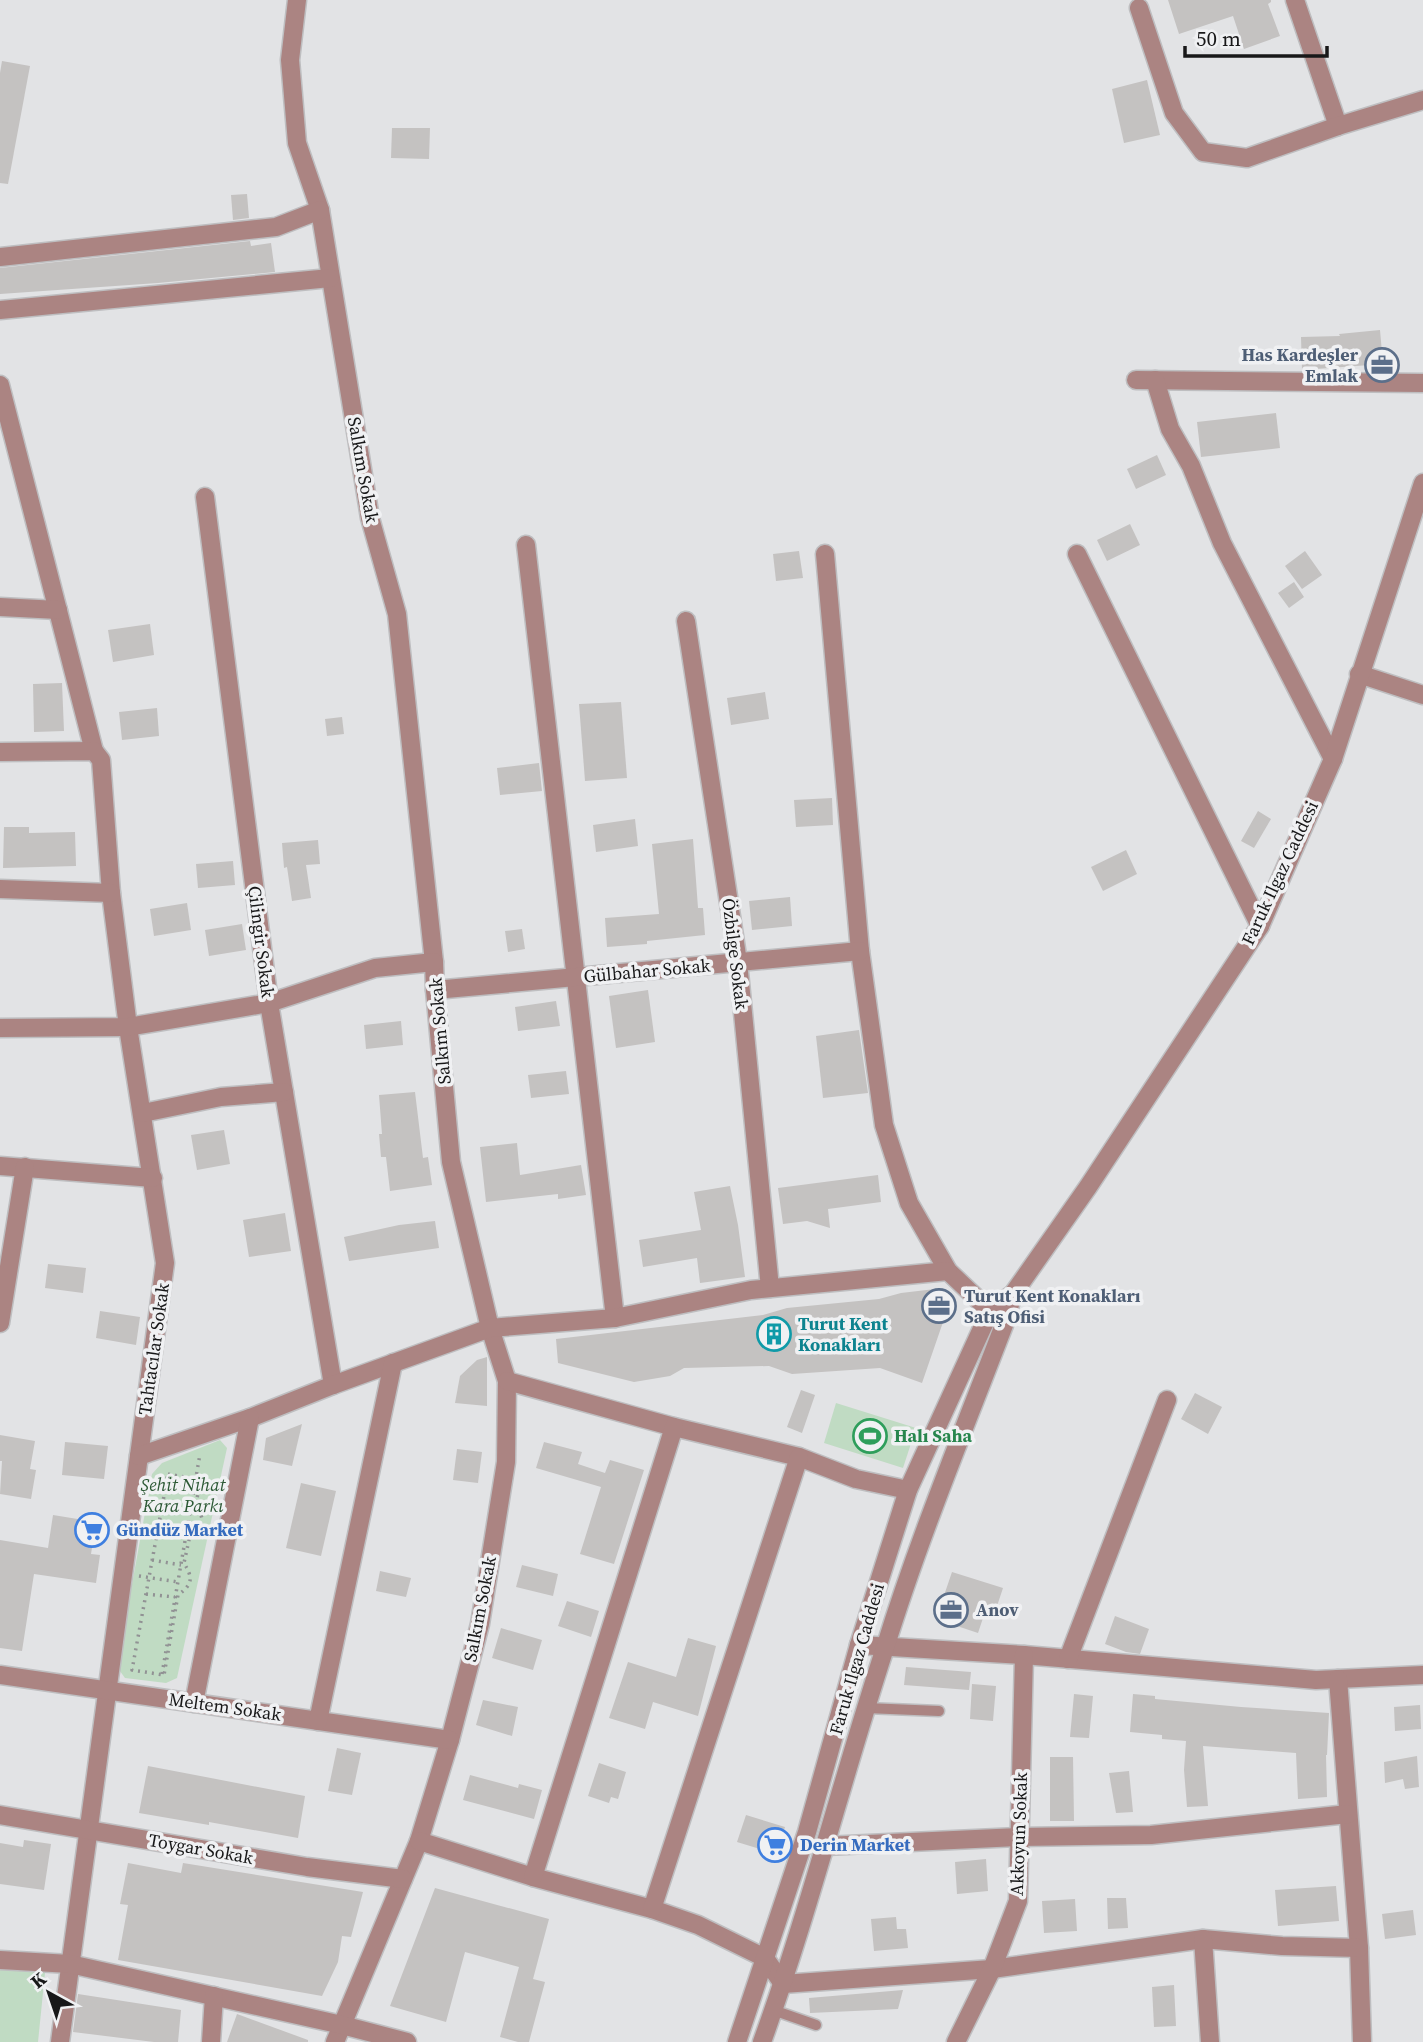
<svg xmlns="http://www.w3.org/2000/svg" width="1423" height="2042" font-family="'Source Serif 4',serif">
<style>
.green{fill:#c0dbc3}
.building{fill:#c4c2c1}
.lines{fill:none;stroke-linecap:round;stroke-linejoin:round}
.service-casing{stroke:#bebec0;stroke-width:13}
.minor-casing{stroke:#bebec0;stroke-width:21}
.tertiary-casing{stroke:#bebec0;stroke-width:21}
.path{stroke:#919294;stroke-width:3.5;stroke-dasharray:2 5;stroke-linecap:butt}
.service{stroke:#ab8482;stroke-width:10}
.minor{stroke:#ab8482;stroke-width:18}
.tertiary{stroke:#ab8482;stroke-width:18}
.labels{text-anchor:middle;stroke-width:7;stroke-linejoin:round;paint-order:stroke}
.service-label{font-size:18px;font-weight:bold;fill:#4e5e75;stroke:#f0f1f3;text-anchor:start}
.street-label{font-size:18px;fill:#181819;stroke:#f0f1f3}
.culture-label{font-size:18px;font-weight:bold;fill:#0d838f;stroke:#f0f1f3;text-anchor:start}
.leisure-label{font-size:18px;font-weight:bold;fill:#27864d;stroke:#f0f1f3;text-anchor:start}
.park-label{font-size:18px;font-style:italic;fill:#2c5935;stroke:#f0f1f3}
.shop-label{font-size:18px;font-weight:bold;fill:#366cbe;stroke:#f0f1f3;text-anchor:start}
</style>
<rect width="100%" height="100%" fill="#e2e3e5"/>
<!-- green -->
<g class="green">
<polygon points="836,1403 916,1428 903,1468 824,1443"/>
<polygon points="220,1440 227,1448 177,1678 166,1683 125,1678 117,1667 152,1474 162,1463"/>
<polygon points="0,1968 45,1973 38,2042 0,2042"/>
</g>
<!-- building -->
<g class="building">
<polygon points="1168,0 1271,0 1271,2 1268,4 1280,36 1244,49 1233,16 1179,34"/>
<polygon points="2,61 30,66 8,184 0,183 0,73"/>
<polygon points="1147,80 1160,135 1124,143 1112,89"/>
<polygon points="392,128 430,128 429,159 391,158"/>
<polygon points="247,194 249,218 233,220 231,195"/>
<polygon points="250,241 251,246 271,243 275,272 158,283 0,294 0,268"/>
<polygon points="1380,330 1383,364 1302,370 1301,337 1340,336 1339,334"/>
<polygon points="1276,413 1280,448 1201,457 1197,422"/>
<polygon points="1157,455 1166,475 1136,489 1127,469"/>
<polygon points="1130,524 1140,545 1107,561 1097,540"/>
<polygon points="799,551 803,578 776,581 773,554"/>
<polygon points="1305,551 1322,575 1302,589 1285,566"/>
<polygon points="1294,582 1304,597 1289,608 1278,593"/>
<polygon points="150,624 154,655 113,662 108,630"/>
<polygon points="62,683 64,731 34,732 33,684"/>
<polygon points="765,692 769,719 731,725 727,698"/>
<polygon points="621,702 627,778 585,781 579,704"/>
<polygon points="157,708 159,736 122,740 119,712"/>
<polygon points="342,717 344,734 327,736 325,719"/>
<polygon points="539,763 542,791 500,795 497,768"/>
<polygon points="832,798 833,825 796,827 794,800"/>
<polygon points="1258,811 1271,819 1254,848 1241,841"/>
<polygon points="635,819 638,846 596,852 593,825"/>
<polygon points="4,827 29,827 29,833 75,832 76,866 3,868"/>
<polygon points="693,839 698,908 703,908 705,935 647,941 647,944 607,947 605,918 659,914 652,844"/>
<polygon points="318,840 320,864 306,865 311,898 292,901 287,867 284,868 282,843"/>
<polygon points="1126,850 1137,874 1103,891 1091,867"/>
<polygon points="233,861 235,885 198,888 196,864"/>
<polygon points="790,897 792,926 752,930 749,901"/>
<polygon points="187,903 191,930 154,936 150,909"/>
<polygon points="242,924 246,950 209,956 205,930"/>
<polygon points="522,929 525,949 508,952 505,931"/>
<polygon points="648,990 655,1042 616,1048 609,996"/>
<polygon points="556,1001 560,1026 518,1031 515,1007"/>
<polygon points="401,1021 403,1045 366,1049 364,1025"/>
<polygon points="859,1030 868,1093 823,1098 816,1036"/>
<polygon points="566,1071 569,1094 531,1098 528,1075"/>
<polygon points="415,1092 423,1158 428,1157 432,1185 390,1191 386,1157 381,1157 379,1134 382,1134 379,1095"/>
<polygon points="224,1130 230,1164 197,1170 191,1135"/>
<polygon points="517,1143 520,1175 581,1165 586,1195 558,1199 558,1194 486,1202 480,1147"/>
<polygon points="878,1175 881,1202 828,1209 830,1228 807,1221 783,1224 778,1188"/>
<polygon points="730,1186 738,1225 745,1277 700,1283 697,1258 643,1267 639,1240 701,1230 694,1192"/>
<polygon points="285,1213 291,1251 249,1257 243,1220"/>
<polygon points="435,1221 439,1248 349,1261 344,1237 399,1225"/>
<polygon points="48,1264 86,1268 83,1293 45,1288"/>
<polygon points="935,1289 952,1296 922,1383 880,1368 792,1374 769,1366 684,1368 670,1376 634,1382 558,1363 556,1339 763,1315 787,1308 879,1299 901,1293"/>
<polygon points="100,1311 140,1317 136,1345 96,1338"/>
<polygon points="487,1357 487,1406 455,1403 460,1376 477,1360"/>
<polygon points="801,1390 815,1395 802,1433 787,1427"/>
<polygon points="1195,1393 1222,1407 1208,1434 1181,1419"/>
<polygon points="302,1424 292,1466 263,1460 266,1438"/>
<polygon points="0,1435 35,1441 30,1469 36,1470 31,1499 0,1494 2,1461 0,1461"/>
<polygon points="65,1442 108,1446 104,1479 62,1475"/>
<polygon points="544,1442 582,1452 578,1464 605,1473 610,1460 644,1470 614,1564 580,1554 601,1487 536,1468"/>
<polygon points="457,1449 482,1452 478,1483 453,1480"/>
<polygon points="301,1483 336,1491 321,1556 286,1548"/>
<polygon points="53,1515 96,1522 91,1554 100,1555 96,1583 34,1574 22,1651 0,1648 0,1540 48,1548"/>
<polygon points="522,1565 558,1574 553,1596 516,1587"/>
<polygon points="380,1571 411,1578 406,1597 376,1591"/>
<polygon points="952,1572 1003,1588 996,1609 987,1606 978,1633 936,1619"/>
<polygon points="567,1601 599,1611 591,1637 558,1626"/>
<polygon points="1115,1616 1149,1629 1140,1654 1126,1652 1105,1644"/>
<polygon points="501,1628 542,1640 533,1670 492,1658"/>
<polygon points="688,1638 716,1646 698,1716 653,1702 645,1729 609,1718 628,1662 676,1677"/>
<polygon points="906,1667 971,1672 969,1690 904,1685"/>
<polygon points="972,1684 996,1686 993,1721 970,1719"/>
<polygon points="1074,1694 1093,1696 1089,1738 1070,1737"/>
<polygon points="1133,1694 1155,1696 1155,1699 1241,1707 1329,1713 1327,1755 1326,1755 1327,1797 1298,1799 1296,1753 1203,1746 1208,1806 1187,1807 1184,1770 1186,1741 1162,1739 1162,1735 1130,1732"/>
<polygon points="483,1700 518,1707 512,1736 476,1725"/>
<polygon points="1420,1705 1421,1729 1395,1731 1394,1707"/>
<polygon points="337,1748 361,1753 352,1795 328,1791"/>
<polygon points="1417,1756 1419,1787 1405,1789 1403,1779 1385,1783 1384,1762"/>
<polygon points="1050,1757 1073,1757 1074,1821 1050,1821"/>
<polygon points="599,1763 626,1772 618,1799 611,1797 609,1803 588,1796"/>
<polygon points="148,1766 305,1796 298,1838 209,1822 209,1825 139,1813"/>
<polygon points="1129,1771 1133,1812 1116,1813 1109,1773"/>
<polygon points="470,1775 518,1788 519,1784 542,1790 534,1819 463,1800"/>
<polygon points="746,1815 785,1827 776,1854 737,1842"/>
<polygon points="24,1840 51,1844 44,1890 0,1884 0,1843 23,1847"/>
<polygon points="986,1859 988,1891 957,1894 955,1862"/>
<polygon points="128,1863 181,1873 183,1863 363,1892 351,1937 342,1936 338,1962 322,1996 118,1960 128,1905 120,1904"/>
<polygon points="1336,1886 1339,1921 1278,1926 1275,1890"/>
<polygon points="435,1888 549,1919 533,1979 545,1982 529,2042 518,2042 500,2037 519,1967 465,1952 446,2022 390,2006"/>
<polygon points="1107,1898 1126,1898 1128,1928 1108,1929"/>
<polygon points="1075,1899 1077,1931 1044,1933 1042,1901"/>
<polygon points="1413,1910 1416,1935 1385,1939 1382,1914"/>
<polygon points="896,1917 897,1929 906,1929 908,1948 874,1951 871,1919"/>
<polygon points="1174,1985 1176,2026 1154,2027 1152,1987"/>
<polygon points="903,1990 898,2009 810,2013 809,1998"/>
<polygon points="78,1994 181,2010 178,2042 154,2042 73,2032"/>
<polygon points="237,2014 308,2040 308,2042 227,2042"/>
</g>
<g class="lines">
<!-- service casing -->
<g class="service-casing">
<g id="service">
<polyline points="866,1708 939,1711"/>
<polyline points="773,2010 816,2025"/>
</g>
</g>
<!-- minor casing -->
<g class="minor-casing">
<g id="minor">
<polyline points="297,0 290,60 297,143 320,210 370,518 397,614 434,962 435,990 451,1162 490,1328 507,1381 506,1462 480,1624 450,1740 419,1841 335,2042"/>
<polyline points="1295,0 1338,126"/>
<polyline points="1139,8 1174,113 1203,152 1247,158 1338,126 1423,100"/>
<polyline points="0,257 276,227 320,210"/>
<polyline points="0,310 330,278"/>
<polyline points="1136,380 1423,383"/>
<polyline points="1155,380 1170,429 1191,466 1222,543 1333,759"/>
<polyline points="0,385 94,751"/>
<polyline points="205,497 269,1003 333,1385"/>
<polyline points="526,545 615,1318"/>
<polyline points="825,554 860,951 884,1125 909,1203 948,1271 990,1311"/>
<polyline points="1077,554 1260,926"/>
<polyline points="0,607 58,610"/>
<polyline points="686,621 738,962 770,1288"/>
<polyline points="1359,674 1423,695"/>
<polyline points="0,752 94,751 101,760 111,893 128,1027 165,1263 60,2042"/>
<polyline points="0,889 111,893"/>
<polyline points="435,990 860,951"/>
<polyline points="0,1028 128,1027 269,1003 375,968 434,962"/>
<polyline points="143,1113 221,1097 284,1092"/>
<polyline points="0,1166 153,1178"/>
<polyline points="0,1323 25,1167"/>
<polyline points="507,1381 674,1427 799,1457 856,1479 908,1490"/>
<polyline points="139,1456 250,1418 333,1385 490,1328 615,1318 751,1290 948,1271"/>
<polyline points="859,1645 1024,1655 1316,1680 1423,1675"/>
<polyline points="1068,1659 1167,1400"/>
<polyline points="0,1675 450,1740"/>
<polyline points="1338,1679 1359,1948 1362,2042"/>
<polyline points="194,1703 250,1418"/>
<polyline points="318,1721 393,1363"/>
<polyline points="0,1815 307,1867 403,1879"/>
<polyline points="419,1841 533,1877 652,1909 698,1925 765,1958 783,1984 992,1969 1203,1939 1282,1946 1359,1948"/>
<polyline points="825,1846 1019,1837 1151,1835 1348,1814"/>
<polyline points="533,1877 674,1427"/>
<polyline points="652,1909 799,1457"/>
<polyline points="1203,1939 1210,2042"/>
<polyline points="0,1960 70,1964 342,2025 407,2042"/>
<polyline points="211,2042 214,1996"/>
<polyline points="956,2042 992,1969 1018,1901 1024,1655"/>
</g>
</g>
<!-- tertiary casing -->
<g class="tertiary-casing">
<g id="tertiary">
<polyline points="737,2042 807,1832 859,1645 908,1490 990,1311 1013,1294 1088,1187 1260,926 1333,759 1423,483"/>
<path d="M762,2042C809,1912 842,1779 885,1648C919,1538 963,1432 1004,1325L1013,1294"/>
</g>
</g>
<!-- path -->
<g class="path">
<path d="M168,1474L201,1480L197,1498L202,1519L200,1527L189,1540L184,1563C193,1578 193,1584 178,1595L164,1675L132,1670Z"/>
<polyline points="167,1482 196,1486"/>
<polyline points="152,1560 181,1565"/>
<polyline points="139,1576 178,1582"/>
<polyline points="146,1594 175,1597"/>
<polyline points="162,1674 200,1454"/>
</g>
<!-- service -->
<use href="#service" class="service"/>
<!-- minor -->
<use href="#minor" class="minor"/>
<!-- tertiary -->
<use href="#tertiary" class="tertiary"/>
</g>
<!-- icons -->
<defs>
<g id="office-ring" transform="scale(1.75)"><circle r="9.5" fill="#f0f1f3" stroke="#5c6f8a" stroke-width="1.5"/><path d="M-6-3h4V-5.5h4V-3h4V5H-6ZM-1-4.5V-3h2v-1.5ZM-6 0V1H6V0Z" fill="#5c6f8a"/></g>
<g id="building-ring" transform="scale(1.75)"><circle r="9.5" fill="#f0f1f3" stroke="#0f9aa8" stroke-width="1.5"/><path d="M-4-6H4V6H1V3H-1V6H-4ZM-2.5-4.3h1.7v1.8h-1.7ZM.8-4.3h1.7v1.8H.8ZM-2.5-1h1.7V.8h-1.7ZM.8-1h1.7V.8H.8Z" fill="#0f9aa8"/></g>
<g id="stadium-ring" transform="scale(1.75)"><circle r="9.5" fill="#f0f1f3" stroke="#2e9e5b" stroke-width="1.5"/><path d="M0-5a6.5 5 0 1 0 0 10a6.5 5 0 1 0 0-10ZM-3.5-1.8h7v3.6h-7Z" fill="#2e9e5b"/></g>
<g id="supermarket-ring" transform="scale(1.75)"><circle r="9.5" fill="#f0f1f3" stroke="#3f7fe0" stroke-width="1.5"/><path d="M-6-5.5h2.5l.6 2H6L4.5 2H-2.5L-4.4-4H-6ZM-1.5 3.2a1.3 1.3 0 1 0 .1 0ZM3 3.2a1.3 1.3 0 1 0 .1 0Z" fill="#3f7fe0"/></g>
</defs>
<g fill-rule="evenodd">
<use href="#office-ring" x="1382" y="365"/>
<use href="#office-ring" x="939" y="1306"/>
<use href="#building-ring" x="774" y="1334"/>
<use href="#stadium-ring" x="870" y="1436"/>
<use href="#supermarket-ring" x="92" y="1530"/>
<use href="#office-ring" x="951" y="1610"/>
<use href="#supermarket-ring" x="775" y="1845"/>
</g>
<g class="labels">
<!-- service labels -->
<g class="service-label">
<text x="1358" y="361" text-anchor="end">Has Kardeşler<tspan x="1358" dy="21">Emlak</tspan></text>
<text x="964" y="1302">Turut Kent Konakları<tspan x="964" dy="21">Satış Ofisi</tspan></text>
<text x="976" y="1616">Anov</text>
</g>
<!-- street labels -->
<g class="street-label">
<text transform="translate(363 470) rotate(80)" y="6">Salkım Sokak</text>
<text transform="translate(1280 873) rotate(-65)" y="6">Faruk Ilgaz Caddesi</text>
<text transform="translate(261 942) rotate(83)" y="6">Çilingir Sokak</text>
<text transform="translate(735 954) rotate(83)" y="6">Özbilge Sokak</text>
<text transform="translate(647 971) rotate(-5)" y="6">Gülbahar Sokak</text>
<text transform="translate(440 1031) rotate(-95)" y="6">Salkım Sokak</text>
<text transform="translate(154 1349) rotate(-82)" y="6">Tahtacılar Sokak</text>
<text transform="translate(480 1609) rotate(-79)" y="6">Salkım Sokak</text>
<text transform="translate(857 1659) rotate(-74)" y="6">Faruk Ilgaz Caddesi</text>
<text transform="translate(225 1707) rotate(8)" y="6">Meltem Sokak</text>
<text transform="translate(1019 1834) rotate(-88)" y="6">Akkoyun Sokak</text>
<text transform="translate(201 1849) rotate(10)" y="6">Toygar Sokak</text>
</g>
<!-- culture labels -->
<g class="culture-label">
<text x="798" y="1330">Turut Kent<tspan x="798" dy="21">Konakları</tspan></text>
</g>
<!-- leisure labels -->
<g class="leisure-label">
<text x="894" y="1442">Halı Saha</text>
</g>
<!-- park labels -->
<g class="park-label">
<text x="183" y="1491">Şehit Nihat<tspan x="183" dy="21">Kara Parkı</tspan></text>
</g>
<!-- shop labels -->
<g class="shop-label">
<text x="116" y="1536">Gündüz Market</text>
<text x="800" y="1851">Derin Market</text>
</g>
</g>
<!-- north arrow -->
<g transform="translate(49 1993) rotate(320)" stroke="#f0f1f3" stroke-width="5" paint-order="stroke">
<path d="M0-5L12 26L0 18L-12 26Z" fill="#181819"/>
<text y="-10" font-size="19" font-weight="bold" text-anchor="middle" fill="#181819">K</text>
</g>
<!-- scale -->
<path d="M1185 46v10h142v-10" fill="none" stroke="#181819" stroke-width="3.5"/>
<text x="1196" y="46" font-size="21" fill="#181819" stroke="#f0f1f3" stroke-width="5" paint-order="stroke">50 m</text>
</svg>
